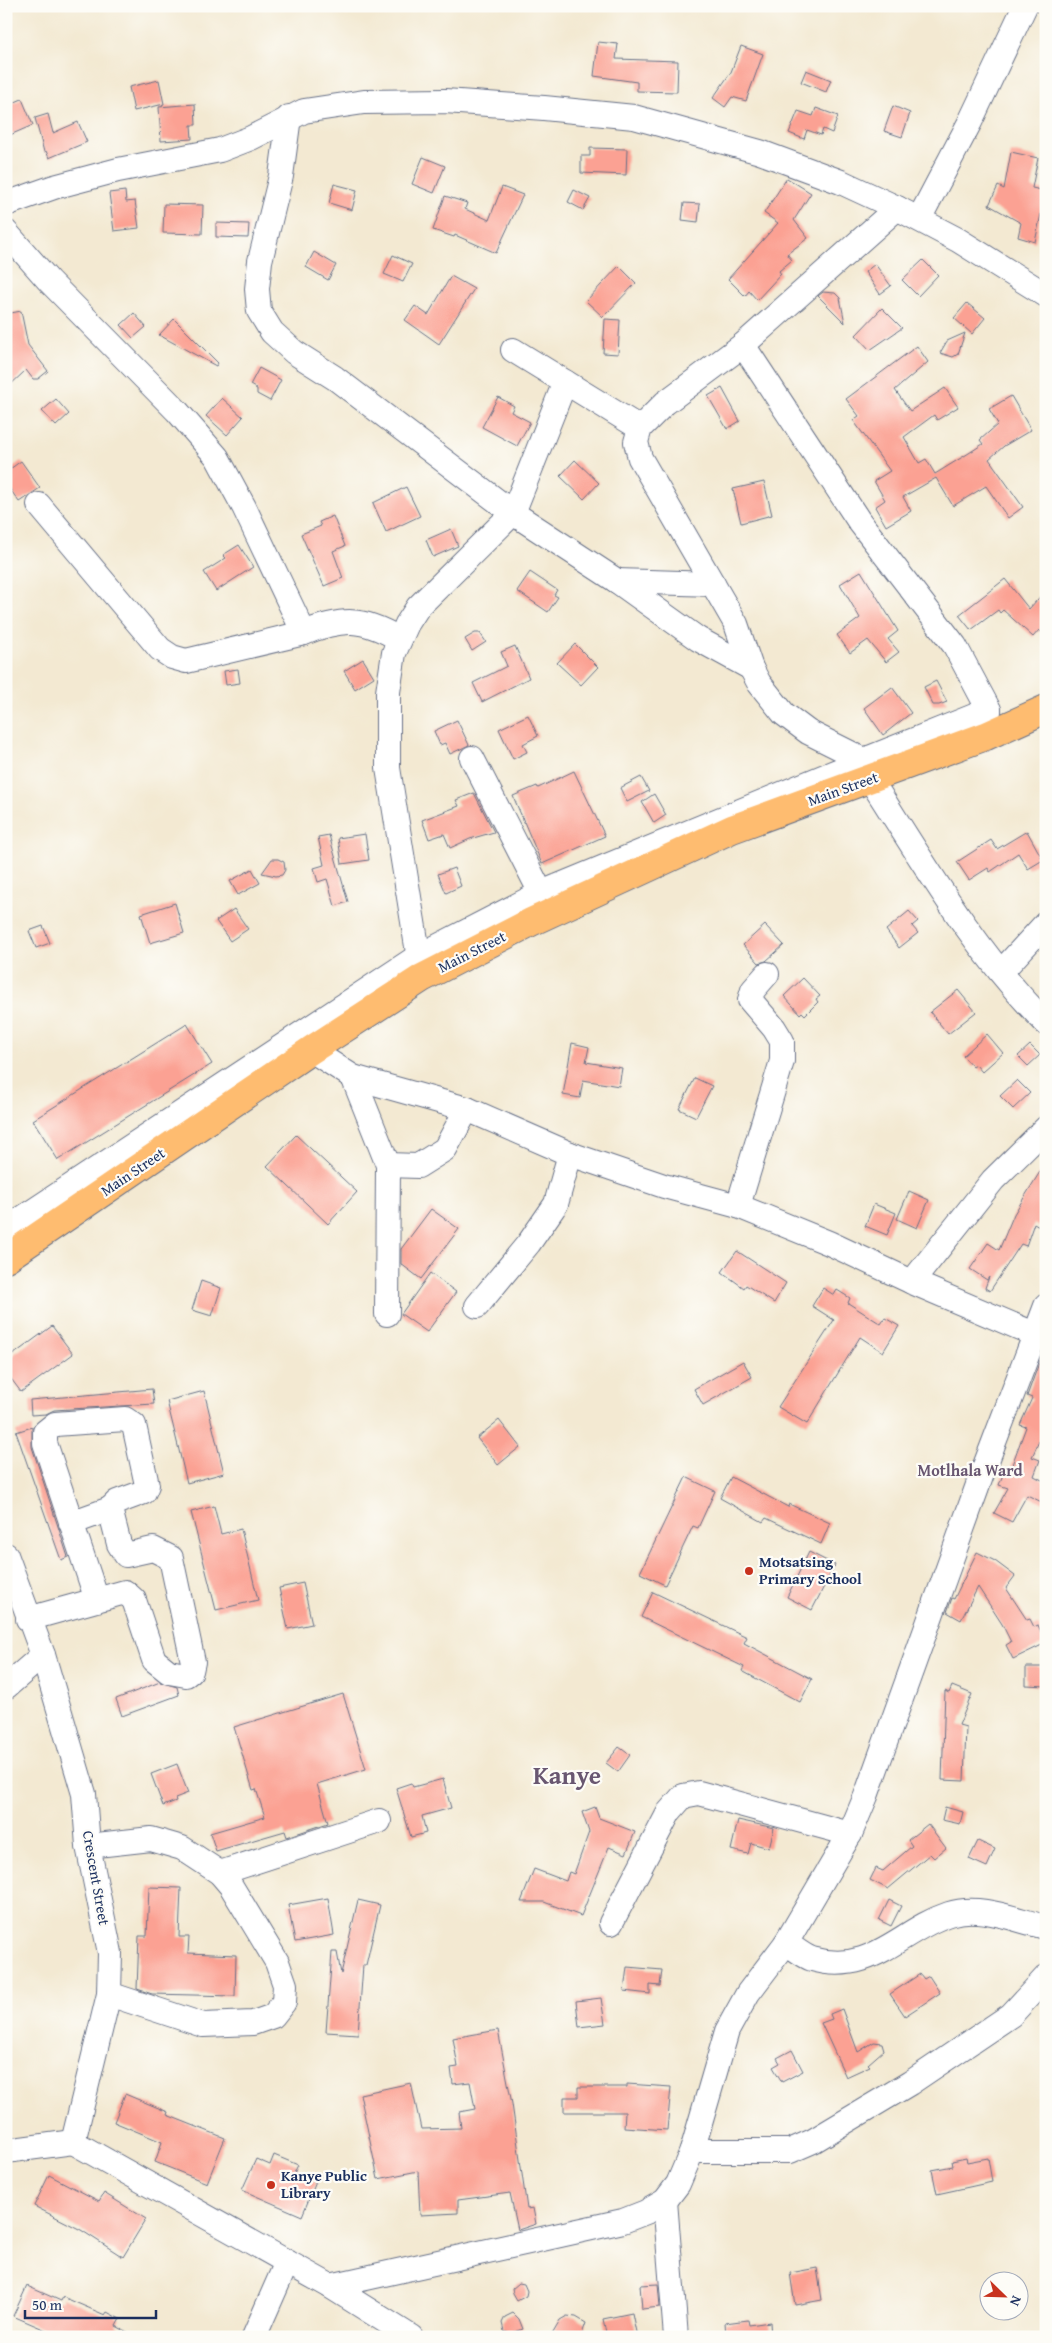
<svg xmlns="http://www.w3.org/2000/svg" width="1052" height="2343" font-family="'Gentium Book Plus',serif">
<style>
.building{fill:#fba193}
.lines{fill:none;stroke-linecap:round;stroke-linejoin:round}
.minor-casing{stroke:#677087;stroke-width:26}
.highway-casing{stroke:#677087;stroke-width:30}
.minor{stroke:#fff;stroke-width:24}
.highway{stroke:#febc70;stroke-width:28}
.poi-dot{fill:#c8321e;stroke:#fdfcf7;stroke-width:2}
.labels{text-anchor:middle;stroke-width:4.5;stroke-linejoin:round;paint-order:stroke}
.street-label{font-size:15px;fill:#1b2f5e;stroke:#fdfcf7}
.poi-label{font-size:15px;font-weight:bold;fill:#1b2f5e;stroke:#fdfcf7;text-anchor:start}
.neighbourhood-label{font-size:16px;font-weight:bold;fill:#695771;stroke:#fdfcf7}
.town-label{font-size:25px;font-weight:bold;fill:#695771;stroke:#fdfcf7}
</style>
<rect width="100%" height="100%" fill="#fdfcf7"/>
<filter id="ink" filterUnits="userSpaceOnUse"><feTurbulence type="fractalNoise" baseFrequency=".02" numOctaves="2"/><feDisplacementMap in="SourceGraphic" scale="10" xChannelSelector="R" yChannelSelector="G"/><feConvolveMatrix kernelMatrix="1 2 1 2 8 2 1 2 1" color-interpolation-filters="sRGB"/></filter>
<filter id="wash" filterUnits="userSpaceOnUse"><feTurbulence type="fractalNoise" baseFrequency=".0096" numOctaves="4" result="noise"/><feDisplacementMap in="SourceGraphic" scale="20" xChannelSelector="R" yChannelSelector="G"/><feGaussianBlur stdDeviation="1.12" result="paint"/><feColorMatrix in="noise" values="0 0 0 0 0 0 0 0 0 0 0 0 0 0 0 0 0 1.4 0 .05"/><feComposite in="paint" operator="in"/></filter>
<g filter="url(#wash)">
<rect width="100%" height="100%" fill="#f3e9d2"/>
<g id="blocks">
<!-- building -->
<g class="building">
<polygon points="598,42 618,44 616,59 678,61 677,92 637,91 637,82 594,76"/>
<polygon points="741,46 763,54 746,101 732,97 725,107 713,98 731,72"/>
<polygon points="806,70 831,80 826,92 801,82"/>
<polygon points="159,80 164,104 134,111 129,87"/>
<polygon points="22,99 33,125 10,135 6,126 6,106"/>
<polygon points="195,104 196,125 191,125 192,139 161,141 159,107"/>
<polygon points="893,106 910,113 902,137 884,131"/>
<polygon points="816,108 838,116 832,133 823,129 821,135 807,130 804,139 789,133 798,111 813,116"/>
<polygon points="48,114 53,133 78,122 87,142 49,158 46,151 44,152 35,118"/>
<polygon points="590,148 627,149 626,175 581,173 581,156 590,156"/>
<polygon points="1011,152 1038,158 1032,188 1046,191 1035,242 1018,237 1021,223 989,205 998,186 1004,189"/>
<polygon points="423,157 445,166 434,193 412,184"/>
<polygon points="787,178 811,193 794,220 808,238 787,254 792,260 779,271 781,274 757,300 749,291 745,296 728,279 778,223 764,213"/>
<polygon points="334,184 357,190 352,210 329,203"/>
<polygon points="502,187 523,195 496,253 455,235 454,237 433,230 445,196 467,203 465,209 489,220"/>
<polygon points="574,190 590,198 583,210 568,202"/>
<polygon points="125,191 126,202 135,201 139,228 114,231 109,193"/>
<polygon points="684,203 700,204 698,222 682,220"/>
<polygon points="164,204 203,205 202,234 163,233"/>
<polygon points="216,223 249,224 248,238 216,237"/>
<polygon points="314,252 336,265 328,280 306,267"/>
<polygon points="393,255 412,264 403,282 384,274"/>
<polygon points="923,260 938,275 918,296 902,280"/>
<polygon points="875,264 891,286 880,294 865,272"/>
<polygon points="619,266 636,283 603,317 586,301"/>
<polygon points="451,276 474,289 439,344 405,320 415,306 428,315"/>
<polygon points="823,292 835,293 840,298 845,323 818,296"/>
<polygon points="967,303 985,318 972,334 954,318"/>
<polygon points="882,308 902,328 870,350 856,335"/>
<polygon points="21,311 28,345 48,371 38,379 33,379 26,370 6,389 6,314"/>
<polygon points="134,313 146,327 133,338 121,325"/>
<polygon points="174,319 218,363 216,366 159,335"/>
<polygon points="605,319 620,320 618,354 603,353"/>
<polygon points="965,333 958,354 953,357 940,353 947,341"/>
<polygon points="917,346 928,362 895,390 910,411 945,388 958,407 937,420 934,415 904,437 919,463 926,459 935,474 969,453 983,444 980,440 998,424 989,409 1011,396 1031,430 1004,446 989,459 1023,507 1008,518 986,486 953,506 936,478 903,497 911,511 886,526 875,507 885,500 874,481 890,471 853,420 859,416 846,399"/>
<polygon points="259,368 281,380 270,401 257,394 257,389 250,385"/>
<polygon points="722,388 740,421 727,429 708,396"/>
<polygon points="498,397 514,406 511,412 530,422 517,446 482,427"/>
<polygon points="222,398 243,417 227,435 206,416"/>
<polygon points="56,399 69,414 56,426 42,411"/>
<polygon points="575,460 599,483 584,499 560,476"/>
<polygon points="21,461 40,488 19,502 6,483 6,472"/>
<polygon points="764,482 772,515 741,523 733,489"/>
<polygon points="406,487 420,516 386,532 373,503"/>
<polygon points="333,516 345,546 333,551 343,578 324,586 301,534 321,526 319,522"/>
<polygon points="451,529 458,546 433,557 426,540"/>
<polygon points="239,545 253,567 216,591 204,572 226,558 223,555"/>
<polygon points="861,571 898,631 888,639 899,652 886,662 868,640 850,653 837,635 860,618 840,584"/>
<polygon points="530,572 557,590 554,595 558,597 548,612 517,591"/>
<polygon points="1005,579 1029,609 1046,590 1046,636 1039,630 1033,637 1003,610 1000,613 998,610 971,630 959,615"/>
<polygon points="475,633 480,633 486,642 472,651 465,639"/>
<polygon points="575,644 598,667 581,685 557,663"/>
<polygon points="515,646 529,678 482,702 473,683 507,666 501,652"/>
<polygon points="363,659 374,677 355,689 344,671"/>
<polygon points="238,669 240,683 226,685 224,671"/>
<polygon points="936,681 947,702 939,705 933,705 924,687"/>
<polygon points="892,687 911,713 883,735 864,708"/>
<polygon points="528,715 538,736 523,744 527,752 513,759 499,729"/>
<polygon points="457,720 469,745 450,754 445,743 440,745 434,731"/>
<polygon points="574,771 605,836 542,864 513,796 537,786 538,788"/>
<polygon points="641,777 649,791 627,802 620,788"/>
<polygon points="474,793 494,832 470,839 450,848 444,834 429,839 422,820 459,806 456,800"/>
<polygon points="654,794 666,815 654,823 642,802"/>
<polygon points="1027,831 1043,860 1028,869 1018,853 990,872 988,868 969,880 957,862 991,840 997,849"/>
<polygon points="365,834 369,860 342,864 338,838"/>
<polygon points="329,835 348,902 335,906 327,879 318,882 314,868 324,865 318,837"/>
<polygon points="272,859 278,859 284,862 285,870 282,875 276,876 262,873"/>
<polygon points="454,868 461,886 446,893 438,874"/>
<polygon points="252,869 260,883 238,895 230,881"/>
<polygon points="175,903 184,933 150,943 141,914"/>
<polygon points="234,909 248,929 230,941 216,921"/>
<polygon points="909,911 918,921 912,926 918,933 899,948 886,930"/>
<polygon points="765,925 784,945 766,961 759,963 743,945"/>
<polygon points="43,926 50,943 36,948 29,931"/>
<polygon points="803,978 820,996 816,999 818,1002 805,1015 802,1012 800,1014 784,996"/>
<polygon points="958,990 976,1012 948,1034 930,1012"/>
<polygon points="187,1024 212,1064 58,1160 33,1120"/>
<polygon points="987,1034 1003,1053 982,1072 976,1065 973,1067 963,1056"/>
<polygon points="572,1043 589,1047 586,1062 622,1068 619,1086 583,1080 580,1098 563,1095"/>
<polygon points="1030,1045 1040,1055 1028,1066 1018,1056"/>
<polygon points="695,1078 712,1086 696,1117 679,1109"/>
<polygon points="1017,1080 1030,1093 1013,1109 1000,1096"/>
<polygon points="296,1135 357,1192 328,1224 267,1166"/>
<polygon points="1046,1162 1046,1215 1039,1226 1034,1223 1026,1246 1021,1244 990,1291 985,1288 989,1277 987,1280 970,1269 988,1243 999,1250 1014,1214"/>
<polygon points="909,1191 929,1200 917,1228 897,1219"/>
<polygon points="874,1204 896,1213 887,1235 865,1226"/>
<polygon points="431,1209 459,1229 421,1279 401,1264 401,1249"/>
<polygon points="737,1251 786,1283 774,1303 746,1285 744,1288 722,1272"/>
<polygon points="430,1273 456,1292 427,1332 401,1314"/>
<polygon points="201,1281 221,1288 212,1316 192,1310"/>
<polygon points="823,1288 834,1295 837,1290 850,1298 848,1303 881,1324 885,1318 899,1326 883,1352 860,1337 807,1424 778,1407 834,1320 812,1306"/>
<polygon points="52,1326 73,1354 21,1392 6,1372 6,1360"/>
<polygon points="1043,1352 1046,1352 1046,1425 1032,1457 1040,1460 1034,1476 1046,1482 1046,1504 1027,1495 1012,1522 994,1513 1008,1488 999,1485 1005,1469 1010,1470 1026,1427 1020,1425 1032,1398 1027,1396"/>
<polygon points="743,1361 752,1377 703,1405 694,1389"/>
<polygon points="152,1389 154,1404 54,1410 46,1414 31,1415 30,1400"/>
<polygon points="204,1391 224,1473 187,1483 167,1401"/>
<polygon points="499,1420 520,1447 498,1465 477,1438"/>
<polygon points="32,1427 32,1447 68,1557 61,1560 16,1432"/>
<polygon points="686,1477 715,1491 698,1528 693,1526 665,1585 640,1573"/>
<polygon points="731,1477 788,1507 789,1504 830,1523 821,1544 766,1518 763,1522 720,1498"/>
<polygon points="214,1506 221,1534 241,1529 258,1600 216,1610 191,1512"/>
<polygon points="809,1552 835,1565 812,1610 787,1597"/>
<polygon points="977,1552 995,1561 1015,1576 1006,1588 1027,1620 1030,1619 1034,1627 1038,1625 1046,1643 1013,1659 1006,1645 1011,1642 1002,1624 978,1587 961,1620 947,1612 952,1598 954,1599"/>
<polygon points="303,1583 312,1624 288,1629 279,1588"/>
<polygon points="653,1592 747,1637 744,1643 812,1679 800,1702 742,1671 744,1667 641,1617"/>
<polygon points="1026,1667 1046,1667 1046,1686 1026,1685"/>
<polygon points="160,1682 177,1687 179,1695 122,1716 116,1699"/>
<polygon points="952,1686 972,1694 959,1725 966,1727 964,1781 942,1780 945,1691 949,1693"/>
<polygon points="343,1694 366,1769 317,1784 328,1823 287,1837 285,1831 216,1851 210,1833 265,1817 256,1789 253,1790 234,1727"/>
<polygon points="619,1747 630,1755 618,1772 606,1763"/>
<polygon points="177,1764 188,1793 175,1798 176,1801 163,1806 151,1774"/>
<polygon points="443,1779 451,1808 422,1816 426,1833 411,1837 396,1788 411,1783 413,1787"/>
<polygon points="595,1807 599,1818 635,1832 626,1854 609,1847 581,1916 544,1902 521,1902 534,1869 566,1881 569,1872 574,1874 589,1832 582,1812"/>
<polygon points="945,1807 963,1812 960,1824 942,1820"/>
<polygon points="738,1820 774,1828 769,1848 751,1843 748,1854 731,1850"/>
<polygon points="928,1824 946,1848 934,1858 930,1854 888,1889 870,1880 876,1868 883,1871 912,1846 908,1840"/>
<polygon points="978,1841 995,1849 987,1867 969,1859"/>
<polygon points="149,1887 181,1888 179,1937 189,1937 188,1953 236,1955 235,1996 152,1994 137,1989 139,1936 147,1936"/>
<polygon points="328,1898 334,1935 295,1942 288,1905"/>
<polygon points="358,1900 380,1905 366,1965 363,1965 358,2034 326,2032 332,1952 337,1952 341,1974"/>
<polygon points="889,1900 901,1906 891,1926 879,1920"/>
<polygon points="627,1967 662,1970 660,1986 650,1985 650,1994 624,1991"/>
<polygon points="920,1974 924,1979 929,1976 940,1993 905,2016 890,1994"/>
<polygon points="601,1998 605,2024 579,2027 576,2001"/>
<polygon points="842,2009 858,2052 874,2042 882,2043 884,2050 868,2064 870,2066 846,2077 821,2023 832,2019 830,2014"/>
<polygon points="498,2030 512,2104 527,2209 533,2208 536,2224 518,2230 510,2193 458,2200 458,2213 420,2215 418,2171 378,2179 360,2094 411,2083 421,2129 461,2128 459,2112 475,2109 470,2082 453,2084 451,2068 458,2067 453,2038"/>
<polygon points="792,2050 803,2071 782,2082 773,2067 780,2063 777,2058"/>
<polygon points="627,2084 671,2087 667,2130 624,2127 625,2112 564,2112 564,2097 578,2097 578,2087 627,2087"/>
<polygon points="125,2094 168,2112 167,2115 225,2138 207,2183 155,2162 162,2142 114,2122"/>
<polygon points="274,2155 298,2165 294,2173 316,2182 302,2216 242,2190 256,2159 270,2165"/>
<polygon points="966,2158 967,2162 988,2158 992,2182 937,2194 932,2170 953,2166 952,2161"/>
<polygon points="49,2175 99,2201 104,2193 146,2219 123,2257 81,2230 34,2206"/>
<polygon points="817,2268 822,2300 795,2305 790,2273"/>
<polygon points="519,2283 524,2284 527,2291 526,2296 517,2301 513,2294 512,2289"/>
<polygon points="658,2284 660,2307 642,2309 640,2285"/>
<polygon points="27,2286 61,2301 63,2297 105,2315 107,2312 120,2319 116,2326 137,2337 46,2337 48,2331 13,2316"/>
<polygon points="513,2313 519,2319 523,2329 510,2334 504,2331 502,2323 505,2317"/>
<polygon points="632,2313 637,2337 607,2337 603,2319"/>
<polygon points="567,2316 576,2317 586,2323 581,2337 550,2337 560,2320"/>
<polygon points="748,2320 749,2325 770,2322 771,2337 726,2337 725,2323"/>
</g>
</g>
</g>
<g filter="url(#ink)">
<use href="#blocks" fill-opacity="0" stroke="#677087" stroke-width="1"/>
<g class="lines">
<!-- minor casing -->
<g class="minor-casing">
<g id="minor">
<polyline points="289,117 281,176 260,261 257,289 259,311 272,332 294,352 335,378 513,513 617,581 698,639 751,668"/>
<polyline points="6,204 54,187 118,170 220,150 251,138 304,111 364,102 445,101 544,108 634,117 760,152 841,182 897,208 958,240 1046,295"/>
<polyline points="919,219 970,122 1025,6"/>
<path d="M6,232L49,281L177,411L217,457L244,507L304,633C342,618 362,617 399,639"/>
<polyline points="743,345 859,521 955,646 989,710 987,725"/>
<polyline points="513,350 640,428"/>
<polyline points="39,505 160,649 172,657 186,661 304,633"/>
<polyline points="617,581 713,584"/>
<polyline points="472,758 541,893"/>
<polyline points="875,762 864,760 808,732 784,714 759,683 751,668 736,624 640,458 636,442 640,428 665,403 743,345 897,208"/>
<path d="M870,779C924,863 975,952 1046,1023"/>
<polyline points="421,971 388,768 388,692 394,653 407,624 418,607 513,513 565,382"/>
<polyline points="1001,972 1046,923"/>
<polyline points="311,1050 353,1077 467,1109 570,1154 664,1186 738,1206 829,1243 912,1282 1046,1339"/>
<polyline points="353,1077 388,1165 387,1314"/>
<polyline points="388,1165 418,1166 445,1149 467,1109"/>
<polyline points="738,1206 782,1061 782,1041 774,1028 750,1000 753,990 767,974"/>
<polyline points="6,1229 417,957 541,893 864,760 989,710"/>
<polyline points="912,1282 993,1180 1046,1128"/>
<polyline points="477,1306 529,1243 556,1204 570,1154"/>
<polyline points="71,1523 110,1509"/>
<polyline points="6,1555 43,1655 84,1794 88,1846 110,1953 109,1994 73,2142"/>
<polyline points="28,1619 125,1592 134,1600 154,1660 169,1672 186,1675 191,1671 193,1662 171,1558 153,1549 126,1555 119,1544 110,1509 117,1502 144,1492 147,1485 134,1425 125,1419 55,1424 45,1432 45,1443 97,1600"/>
<polyline points="6,1687 43,1655"/>
<polyline points="88,1846 151,1839 182,1848 220,1873 231,1886 277,1962 285,1985 284,2002 273,2016 253,2023 203,2025 109,1994"/>
<polyline points="220,1873 379,1821"/>
<polyline points="611,1923 669,1812 683,1796 699,1793 850,1834"/>
<path d="M786,1943C794,1948 803,1956 812,1959C872,1976 898,1931 949,1914C980,1904 1015,1920 1046,1927"/>
<polyline points="73,2142 330,2286 411,2337"/>
<polyline points="6,2151 73,2142"/>
<polyline points="692,2151 790,2151 813,2141 910,2083 1011,2015 1046,1977"/>
<polyline points="665,2201 676,2337"/>
<polyline points="330,2286 623,2221 646,2212 665,2201 678,2184 692,2151 727,2031 748,1993 786,1943 850,1834 866,1796 983,1471 1046,1306"/>
<polyline points="254,2337 287,2262"/>
</g>
</g>
<!-- highway casing -->
<g class="highway-casing">
<polyline id="highway" points="6,1258 311,1050 422,978 531,922 732,829 986,736 1046,709"/>
</g>
<!-- minor -->
<use href="#minor" class="minor"/>
<!-- highway -->
<use href="#highway" class="highway"/>
</g>
</g>
<!-- markers -->
<g class="poi-dot">
<circle cx="749" cy="1571" r="5"/>
<circle cx="271" cy="2185" r="5"/>
</g>
<g class="labels">
<!-- street labels -->
<g class="street-label">
<text transform="translate(843 789) rotate(-20)" y="5">Main Street</text>
<text transform="translate(472 952) rotate(-27)" y="5">Main Street</text>
<text transform="translate(133 1172) rotate(-34)" y="5">Main Street</text>
<text transform="translate(96 1878) rotate(80)" y="5">Crescent Street</text>
</g>
<!-- poi labels -->
<g class="poi-label">
<text x="759" y="1567">Motsatsing<tspan x="759" dy="17">Primary School</tspan></text>
<text x="281" y="2181">Kanye Public<tspan x="281" dy="17">Library</tspan></text>
</g>
<!-- neighbourhood labels -->
<g class="neighbourhood-label">
<text x="970" y="1476">Motlhala Ward</text>
</g>
<!-- town labels -->
<g class="town-label">
<text x="567" y="1784">Kanye</text>
</g>
</g>
<!-- margin -->
<rect width="1052" height="2343" fill="none" stroke="#fdfcf7" stroke-width="25"/>
<!-- north arrow -->
<g transform="translate(1004 2296) rotate(113)"><circle r="24" fill="#fdfcf7" stroke="#a3aaba"/>
<path d="M0-4L9 19L0 12L-9 19Z" fill="#c8321e"/>
<text y="-8" font-size="14" font-weight="bold" text-anchor="middle" fill="#1b2f5e">N</text>
</g>
<!-- scale -->
<path d="M25 2310v8h131v-8" fill="none" stroke="#1b2f5e" stroke-width="2.5"/>
<text x="32" y="2310" font-size="15" fill="#1b2f5e" stroke="#fdfcf7" stroke-width="4" paint-order="stroke">50 m</text>
</svg>
